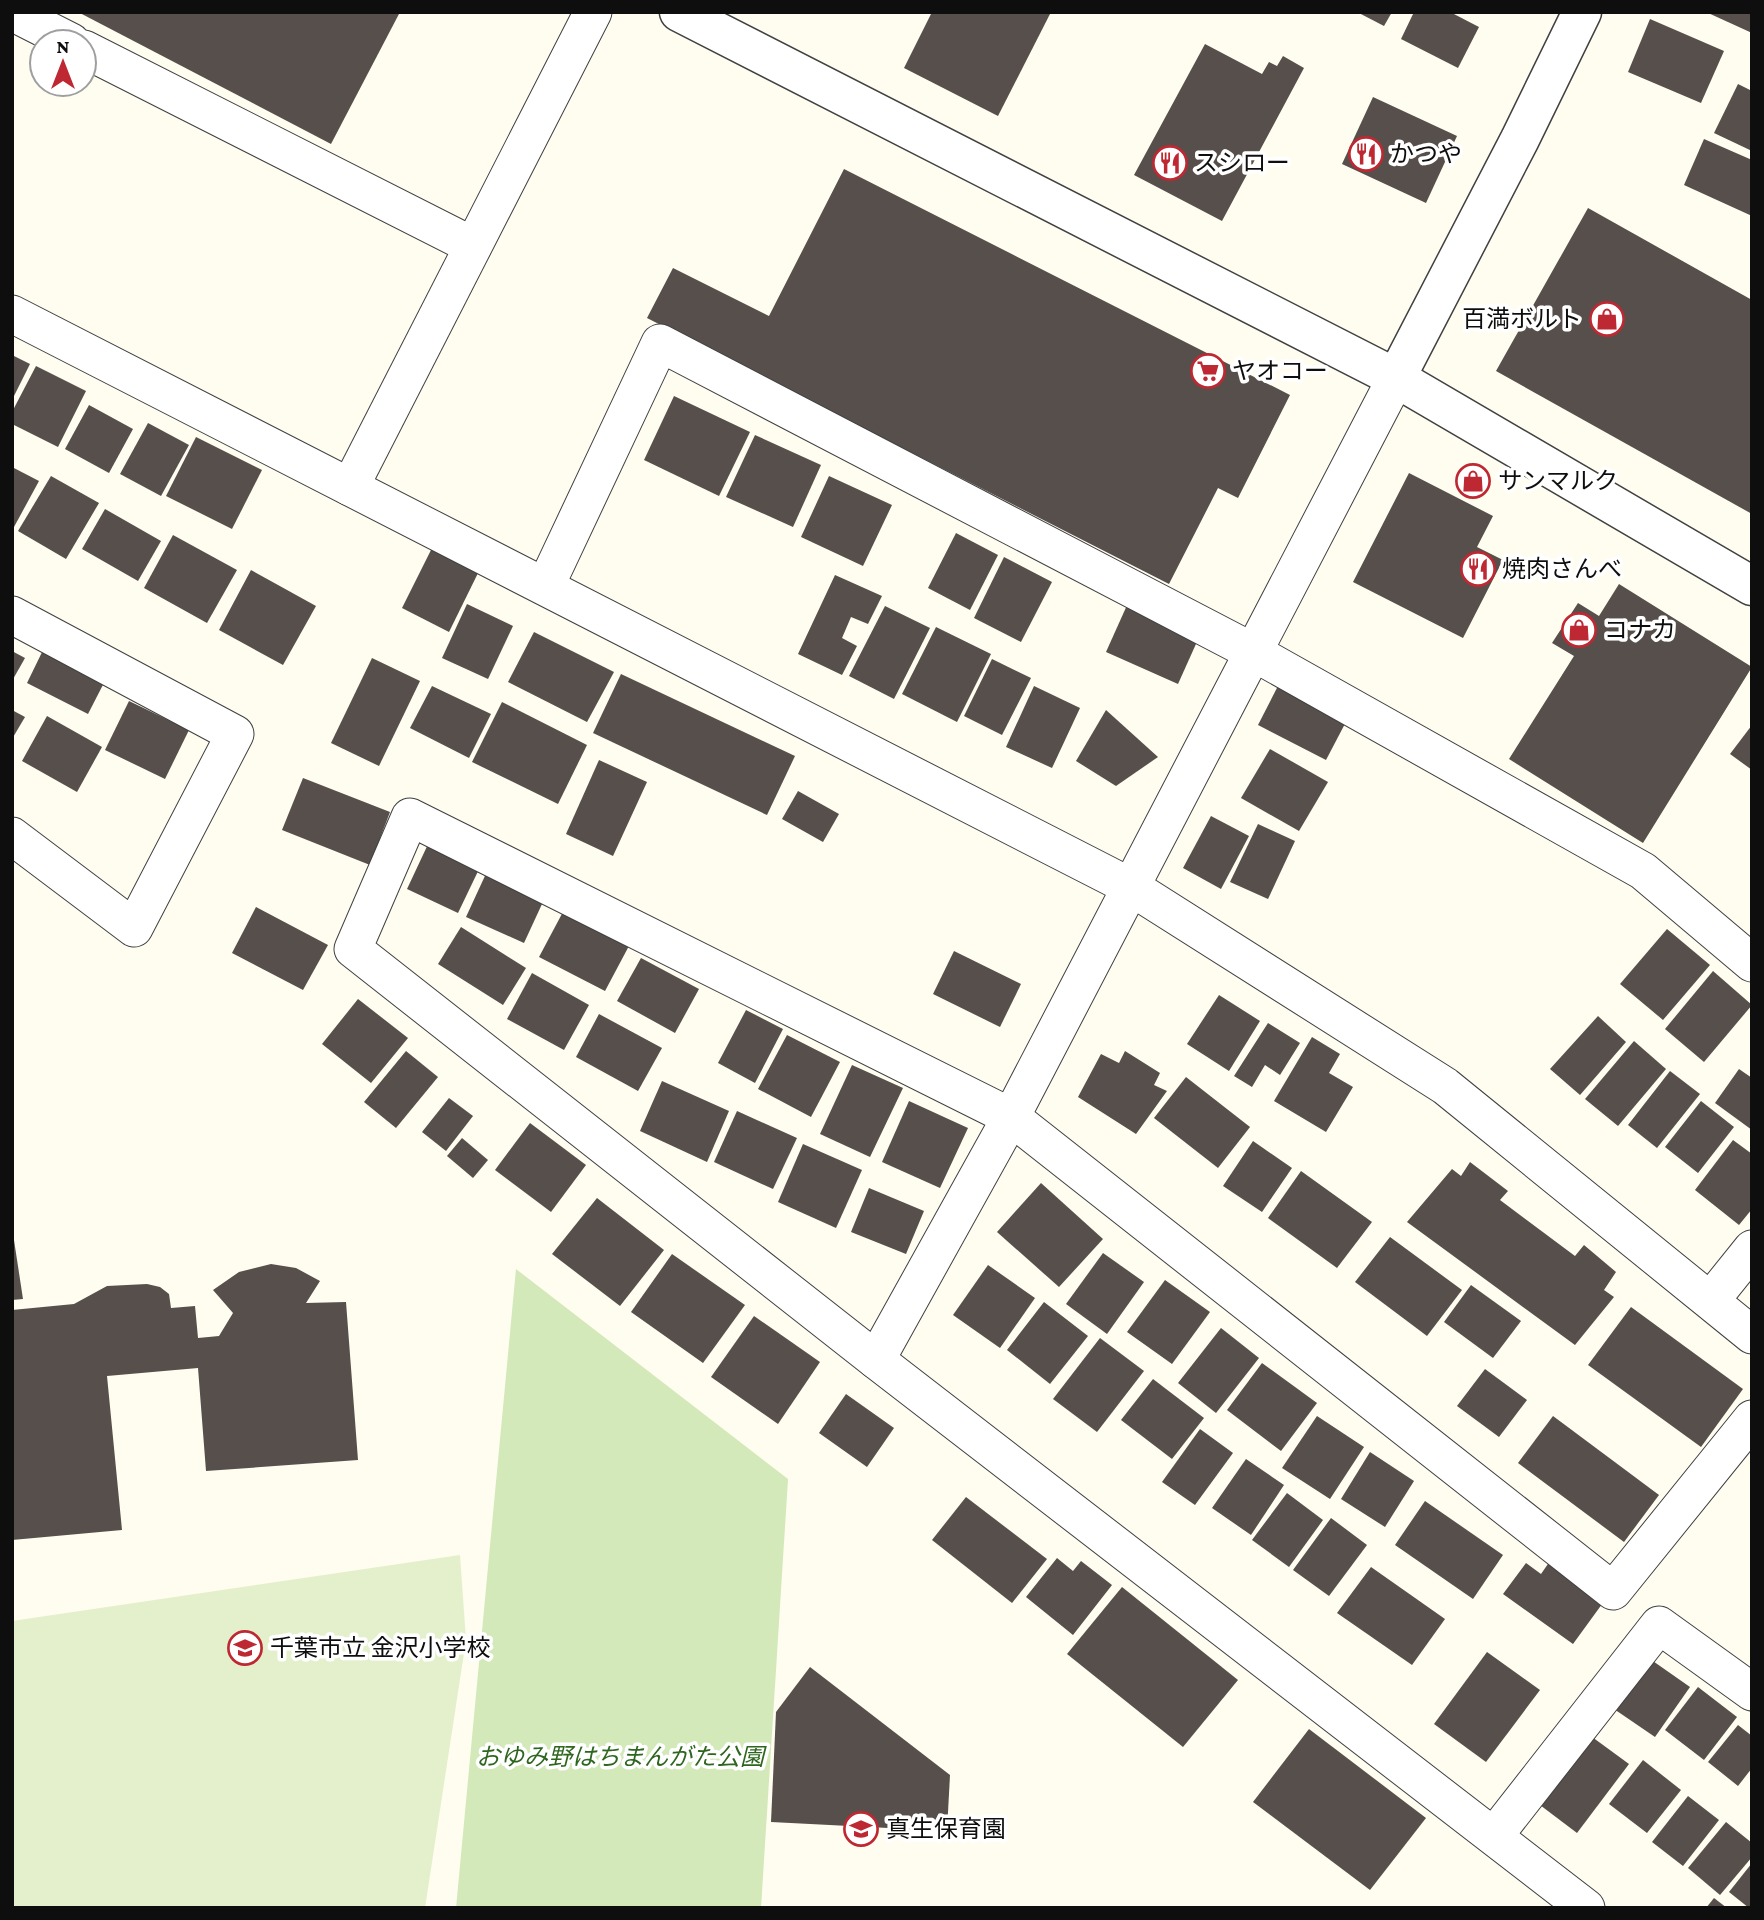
<svg xmlns="http://www.w3.org/2000/svg" width="1764" height="1920" font-family="'Crimson Pro','Noto Sans JP',serif">
<style>
.green{fill:#d3e9ba}
.pitch{fill:#e4f0cc}
.building{fill:#574f4b}
.lines{fill:none;stroke-linecap:round;stroke-linejoin:round}
.minor-casing{stroke:#414141;stroke-width:39}
.tertiary-casing{stroke:#414141;stroke-width:41}
.minor{stroke:#fff;stroke-width:37}
.tertiary{stroke:#fff;stroke-width:38}
.labels{text-anchor:middle;stroke-width:7;stroke-linejoin:round;paint-order:stroke}
.poi-label{font-size:24px;fill:#0e0e0e;stroke:#fff;text-anchor:start}
.park-label{font-size:24px;font-style:italic;fill:#2f661f;stroke:#fff}
</style>
<rect width="100%" height="100%" fill="#fffcf0"/>
<!-- green -->
<polygon class="green" points="516,1269 788,1479 761,1908 456,1908"/>
<!-- pitch -->
<polygon class="pitch" points="460,1555 466,1640 425,1908 12,1908 12,1621"/>
<!-- building -->
<g class="building">
<polygon points="78,12 400,12 331,144"/>
<polygon points="932,12 1051,12 998,116 904,68"/>
<polygon points="1357,12 1392,12 1384,26"/>
<polygon points="1414,12 1450,12 1479,27 1458,68 1401,39"/>
<polygon points="1706,12 1752,12 1752,33"/>
<polygon points="1650,19 1724,51 1701,103 1628,72"/>
<polygon points="1205,44 1262,74 1269,62 1277,66 1283,56 1304,68 1222,221 1134,175"/>
<polygon points="1738,84 1752,91 1752,151 1714,133"/>
<polygon points="1373,97 1457,136 1426,203 1342,164"/>
<polygon points="1704,139 1752,160 1752,216 1684,185"/>
<polygon points="844,169 1290,395 1238,498 1218,488 1169,584 647,318 673,268 769,316"/>
<polygon points="1588,208 1752,300 1752,514 1496,371"/>
<polygon points="12,355 30,364 12,400"/>
<polygon points="36,366 86,391 58,447 12,424 12,412"/>
<polygon points="674,396 750,432 719,496 644,460"/>
<polygon points="89,405 133,429 109,473 65,449"/>
<polygon points="148,423 189,445 161,496 120,474"/>
<polygon points="755,435 821,465 793,527 726,497"/>
<polygon points="196,437 262,470 232,529 166,496"/>
<polygon points="12,467 39,481 14,527 12,526"/>
<polygon points="1409,473 1493,516 1477,547 1503,560 1463,638 1353,582"/>
<polygon points="51,476 99,503 66,559 18,531"/>
<polygon points="829,476 892,505 863,566 801,537"/>
<polygon points="105,509 161,541 138,581 82,549"/>
<polygon points="956,533 998,555 970,610 928,588"/>
<polygon points="173,535 237,570 207,623 144,588"/>
<polygon points="434,544 481,567 449,632 402,608"/>
<polygon points="1004,557 1052,582 1021,642 974,618"/>
<polygon points="251,570 316,606 283,665 219,630"/>
<polygon points="835,575 882,596 868,624 851,617 842,638 857,646 842,675 798,654"/>
<polygon points="1619,584 1752,667 1643,843 1509,759 1574,656 1552,643 1578,603 1599,616"/>
<polygon points="1128,603 1200,635 1178,684 1106,652"/>
<polygon points="467,604 513,626 488,679 442,658"/>
<polygon points="885,606 930,628 894,699 849,676"/>
<polygon points="936,627 991,654 957,722 902,694"/>
<polygon points="534,632 614,672 587,722 508,682"/>
<polygon points="46,644 108,675 88,714 27,683"/>
<polygon points="12,651 25,658 12,681"/>
<polygon points="372,658 420,681 379,766 331,743"/>
<polygon points="992,659 1031,678 1002,735 964,716"/>
<polygon points="621,674 795,756 767,815 593,733"/>
<polygon points="1280,682 1348,718 1326,760 1258,725"/>
<polygon points="432,686 491,714 469,758 410,728"/>
<polygon points="1034,686 1080,708 1052,768 1006,747"/>
<polygon points="129,701 189,730 165,779 105,750"/>
<polygon points="502,702 587,745 558,804 472,762"/>
<polygon points="12,710 25,717 12,739"/>
<polygon points="1106,710 1158,757 1116,786 1076,761"/>
<polygon points="47,716 102,747 77,792 22,761"/>
<polygon points="1752,725 1752,770 1730,754"/>
<polygon points="1270,749 1328,782 1299,831 1241,798"/>
<polygon points="599,760 647,782 613,856 566,834"/>
<polygon points="303,778 390,812 370,865 282,830"/>
<polygon points="798,791 839,814 823,842 782,819"/>
<polygon points="1211,816 1249,836 1221,889 1183,868"/>
<polygon points="1258,824 1295,841 1268,899 1230,882"/>
<polygon points="430,840 481,865 458,913 407,889"/>
<polygon points="490,865 548,891 524,943 466,917"/>
<polygon points="256,907 328,945 303,990 232,953"/>
<polygon points="564,910 630,944 605,991 539,957"/>
<polygon points="461,927 526,968 503,1005 438,964"/>
<polygon points="1667,929 1710,965 1663,1020 1620,984"/>
<polygon points="954,951 1021,984 1000,1027 933,994"/>
<polygon points="641,958 699,989 675,1033 617,1001"/>
<polygon points="1713,971 1752,1005 1704,1062 1665,1029"/>
<polygon points="532,973 589,1005 564,1050 507,1019"/>
<polygon points="1219,995 1260,1021 1229,1071 1187,1044"/>
<polygon points="358,999 408,1038 371,1083 322,1044"/>
<polygon points="746,1010 783,1029 755,1083 718,1063"/>
<polygon points="599,1014 662,1048 638,1091 576,1057"/>
<polygon points="1598,1016 1626,1042 1580,1095 1550,1069"/>
<polygon points="1268,1023 1300,1043 1280,1075 1265,1065 1252,1087 1234,1076"/>
<polygon points="787,1035 840,1062 811,1117 758,1089"/>
<polygon points="1312,1037 1340,1054 1329,1073 1353,1087 1326,1132 1274,1101"/>
<polygon points="1634,1041 1666,1069 1618,1126 1585,1099"/>
<polygon points="406,1051 438,1077 396,1128 364,1102"/>
<polygon points="1125,1051 1160,1073 1154,1085 1167,1091 1136,1134 1078,1097 1101,1054 1119,1063"/>
<polygon points="852,1065 903,1088 870,1157 820,1134"/>
<polygon points="1739,1069 1752,1078 1752,1130 1715,1103"/>
<polygon points="1670,1071 1700,1094 1657,1148 1628,1125"/>
<polygon points="1186,1077 1250,1127 1218,1168 1154,1118"/>
<polygon points="662,1081 729,1111 707,1162 640,1131"/>
<polygon points="449,1098 473,1116 446,1151 422,1132"/>
<polygon points="909,1101 968,1128 940,1188 882,1162"/>
<polygon points="1701,1101 1734,1127 1698,1173 1665,1147"/>
<polygon points="737,1111 797,1138 773,1189 714,1162"/>
<polygon points="530,1123 586,1165 551,1212 495,1170"/>
<polygon points="462,1138 488,1160 473,1178 447,1156"/>
<polygon points="1733,1140 1752,1154 1752,1209 1739,1225 1695,1190"/>
<polygon points="1253,1141 1292,1168 1262,1212 1223,1186"/>
<polygon points="803,1144 862,1170 836,1228 778,1202"/>
<polygon points="1470,1162 1508,1191 1500,1200 1575,1256 1584,1245 1616,1272 1604,1290 1614,1297 1575,1345 1407,1222 1452,1169 1461,1176"/>
<polygon points="1301,1171 1372,1222 1337,1268 1268,1218"/>
<polygon points="1041,1183 1103,1239 1059,1287 997,1232"/>
<polygon points="869,1188 924,1211 906,1254 851,1232"/>
<polygon points="597,1198 664,1250 620,1306 552,1254"/>
<polygon points="12,1227 23,1299 12,1300"/>
<polygon points="1390,1237 1462,1290 1427,1336 1355,1282"/>
<polygon points="1103,1253 1144,1282 1107,1334 1066,1304"/>
<polygon points="672,1254 745,1305 703,1363 631,1312"/>
<polygon points="271,1264 296,1268 320,1281 306,1303 346,1302 358,1460 206,1471 198,1368 107,1376 122,1530 12,1540 12,1310 74,1304 107,1286 147,1284 160,1287 169,1294 171,1308 195,1306 198,1338 219,1336 233,1313 213,1290 239,1272"/>
<polygon points="988,1265 1035,1298 1000,1348 953,1315"/>
<polygon points="1165,1280 1210,1312 1172,1364 1127,1332"/>
<polygon points="1471,1285 1521,1321 1493,1358 1444,1322"/>
<polygon points="1044,1302 1088,1336 1050,1384 1007,1350"/>
<polygon points="1631,1307 1743,1389 1701,1447 1588,1365"/>
<polygon points="754,1316 820,1362 778,1424 711,1377"/>
<polygon points="1221,1328 1259,1358 1216,1413 1178,1383"/>
<polygon points="1100,1338 1144,1371 1097,1432 1053,1399"/>
<polygon points="1262,1363 1317,1403 1281,1451 1227,1410"/>
<polygon points="1485,1369 1527,1400 1499,1437 1457,1406"/>
<polygon points="1153,1379 1204,1418 1172,1459 1121,1420"/>
<polygon points="846,1394 894,1428 867,1467 819,1433"/>
<polygon points="1317,1416 1364,1447 1330,1499 1282,1468"/>
<polygon points="1553,1416 1659,1495 1624,1542 1518,1463"/>
<polygon points="1200,1429 1233,1453 1195,1505 1162,1482"/>
<polygon points="1370,1452 1414,1481 1385,1527 1341,1499"/>
<polygon points="1246,1459 1284,1485 1251,1535 1212,1508"/>
<polygon points="1287,1493 1323,1520 1289,1567 1252,1540"/>
<polygon points="966,1497 1047,1559 1012,1603 932,1540"/>
<polygon points="1425,1501 1503,1555 1473,1599 1395,1545"/>
<polygon points="1331,1518 1367,1545 1329,1596 1293,1570"/>
<polygon points="1057,1558 1073,1571 1081,1561 1112,1585 1073,1635 1026,1597"/>
<polygon points="1550,1561 1605,1600 1573,1644 1503,1594 1526,1563 1541,1574"/>
<polygon points="1371,1567 1445,1619 1412,1665 1337,1613"/>
<polygon points="1122,1587 1238,1680 1183,1747 1067,1654"/>
<polygon points="1487,1652 1540,1690 1486,1762 1434,1724"/>
<polygon points="1650,1659 1690,1687 1655,1737 1614,1709"/>
<polygon points="810,1667 950,1775 947,1831 771,1822 776,1712"/>
<polygon points="1698,1687 1737,1717 1704,1760 1665,1730"/>
<polygon points="1738,1725 1752,1736 1752,1768 1738,1786 1708,1762"/>
<polygon points="1309,1729 1426,1818 1370,1890 1253,1802"/>
<polygon points="1588,1734 1629,1764 1577,1833 1536,1802"/>
<polygon points="1643,1760 1681,1790 1647,1833 1609,1804"/>
<polygon points="1688,1796 1719,1820 1683,1866 1652,1842"/>
<polygon points="1726,1822 1752,1843 1752,1857 1720,1895 1688,1868"/>
<polygon points="1752,1863 1752,1908 1749,1908 1729,1892"/>
<polygon points="1714,1898 1727,1908 1706,1908"/>
</g>
<g class="lines">
<!-- minor casing -->
<g class="minor-casing">
<g id="minor">
<polyline points="12,12 71,42"/>
<polyline points="84,49 473,246"/>
<polyline points="12,314 1131,887 1445,1086 1752,1335"/>
<polyline points="350,487 593,12"/>
<polyline points="546,585 660,343 1253,652 1643,871 1752,963"/>
<polyline points="12,615 235,734 134,928 12,836"/>
<polyline points="1711,1300 1752,1249"/>
<polyline points="876,1360 1011,1117 1396,378"/>
<polyline points="1494,1836 1659,1625 1752,1692"/>
<polyline points="1586,1908 876,1360 353,949 410,817 1011,1117 1613,1591 1752,1419"/>
</g>
</g>
<!-- tertiary casing -->
<g class="tertiary-casing">
<g id="tertiary">
<polyline points="679,12 1396,378 1752,586"/>
<polyline points="1396,378 1520,139 1582,12"/>
</g>
</g>
<!-- minor -->
<use href="#minor" class="minor"/>
<!-- tertiary -->
<use href="#tertiary" class="tertiary"/>
</g>
<!-- icons -->
<defs>
<g id="restaurant-ring" transform="scale(1.75)"><circle r="9.5" fill="#fff" stroke="#bd2832" stroke-width="1.5"/><path d="M-5-6h1v4h1v-4h1v4h1v-4h1v5L-1.5 .5V6h-2V.5L-5-1ZM5-6V6H3V1.5H1.5Q1.5-4 5-6Z" fill="#bd2832"/></g>
<g id="shop-ring" transform="scale(1.75)"><circle r="9.5" fill="#fff" stroke="#bd2832" stroke-width="1.5"/><path d="M-5-2.5h2.3a2.7 3.5 0 0 1 5.4 0H5L5.5 6h-11ZM-1.5-2.5h3a1.5 2.3 0 0 0-3 0Z" fill="#bd2832"/></g>
<g id="supermarket-ring" transform="scale(1.75)"><circle r="9.5" fill="#fff" stroke="#bd2832" stroke-width="1.5"/><path d="M-6-5.5h2.5l.6 2H6L4.5 2H-2.5L-4.4-4H-6ZM-1.5 3.2a1.3 1.3 0 1 0 .1 0ZM3 3.2a1.3 1.3 0 1 0 .1 0Z" fill="#bd2832"/></g>
<g id="school-ring" transform="scale(1.75)"><circle r="9.5" fill="#fff" stroke="#bd2832" stroke-width="1.5"/><path d="M0-5L7-2L0 1L-7-2ZM-4 1L0 2.5L4 1V4Q0 6-4 4Z" fill="#bd2832"/></g>
</defs>
<g fill-rule="evenodd">
<use href="#restaurant-ring" x="1366" y="154"/>
<use href="#restaurant-ring" x="1170" y="163"/>
<use href="#shop-ring" x="1607" y="319"/>
<use href="#supermarket-ring" x="1208" y="371"/>
<use href="#shop-ring" x="1473" y="481"/>
<use href="#restaurant-ring" x="1478" y="569"/>
<use href="#shop-ring" x="1579" y="630"/>
<use href="#school-ring" x="245" y="1648"/>
<use href="#school-ring" x="861" y="1829"/>
</g>
<g class="labels">
<!-- poi labels -->
<g class="poi-label">
<text x="1390" y="162">かつや</text>
<text x="1194" y="171">スシロー</text>
<text x="1582" y="327" text-anchor="end">百満ボルト</text>
<text x="1232" y="379">ヤオコー</text>
<text x="1498" y="489">サンマルク</text>
<text x="1502" y="577">焼肉さんべ</text>
<text x="1604" y="638">コナカ</text>
<text x="270" y="1656">千葉市立 金沢小学校</text>
<text x="886" y="1837">真生保育園</text>
</g>
<!-- park labels -->
<g class="park-label">
<text x="620" y="1765">おゆみ野はちまんがた公園</text>
</g>
</g>
<!-- border -->
<rect width="1764" height="1920" fill="none" stroke="#0e0e0e" stroke-width="28"/>
<!-- north arrow -->
<g transform="translate(63 63)"><circle r="33" fill="#ffffff" stroke="#9f9f9f" stroke-width="2"/>
<path d="M0-5L12 26L0 18L-12 26Z" fill="#bd2832"/>
<text y="-10" font-size="19" font-weight="bold" text-anchor="middle" fill="#0e0e0e">N</text>
</g>
</svg>
